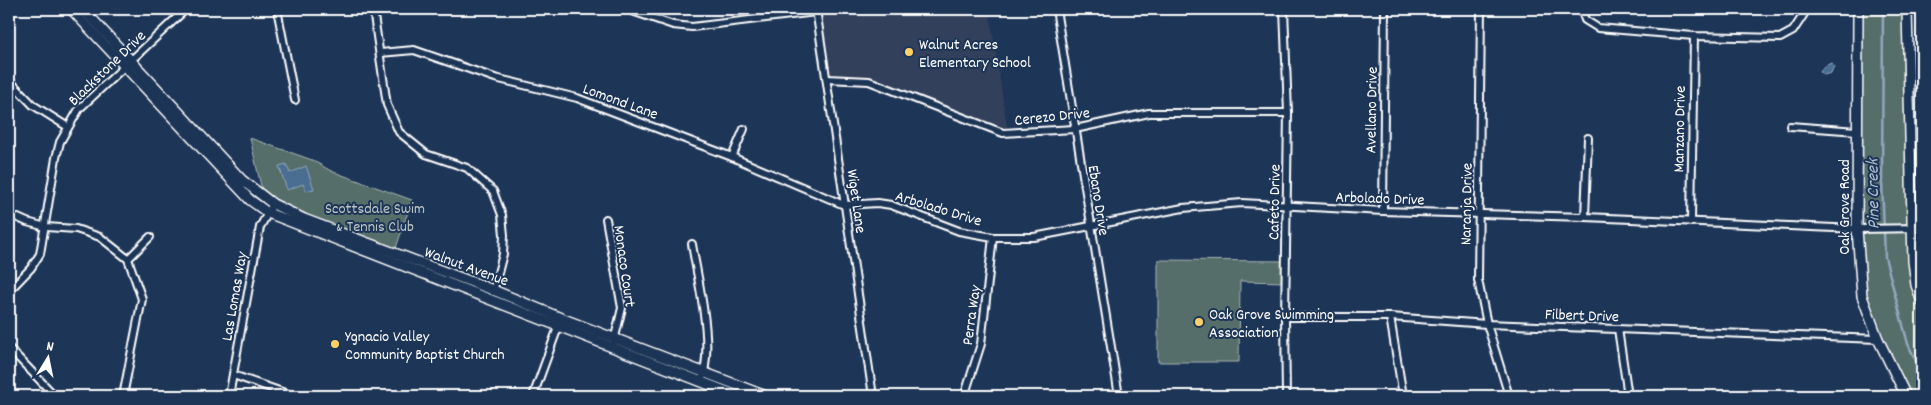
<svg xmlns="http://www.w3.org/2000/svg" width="1931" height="405" font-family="Dekko,sans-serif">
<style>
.built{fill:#30415c}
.green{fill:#556e6b;stroke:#aab6b5}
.water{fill:#4a6e91;stroke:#92a8bd}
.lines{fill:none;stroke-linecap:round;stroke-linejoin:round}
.stream{stroke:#92a8bd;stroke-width:2.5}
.street-casing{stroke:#fff;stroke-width:10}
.secondary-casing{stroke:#fff;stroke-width:12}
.street{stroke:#1d3557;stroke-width:6}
.secondary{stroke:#1d3557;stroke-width:9}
.poi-dot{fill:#ffd166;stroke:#1d3557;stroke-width:2}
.labels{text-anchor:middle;stroke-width:4;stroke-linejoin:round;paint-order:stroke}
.poi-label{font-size:16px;fill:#fff;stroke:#1d3557;text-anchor:start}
.street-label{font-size:16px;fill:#fff;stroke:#1d3557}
.park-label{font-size:16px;fill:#bbc5c4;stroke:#1d3557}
.water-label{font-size:18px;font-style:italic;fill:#aebece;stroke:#1d3557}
</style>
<rect width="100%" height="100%" fill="#1d3557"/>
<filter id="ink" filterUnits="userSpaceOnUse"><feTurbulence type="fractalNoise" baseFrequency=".02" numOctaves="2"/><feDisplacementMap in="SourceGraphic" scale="10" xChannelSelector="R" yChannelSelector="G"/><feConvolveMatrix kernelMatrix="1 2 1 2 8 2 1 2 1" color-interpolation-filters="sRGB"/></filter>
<g filter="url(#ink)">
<!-- built -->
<polygon class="built" points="816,9 989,9 1008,133 869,81 827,79"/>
<!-- green -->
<g class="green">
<polygon points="1858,9 1907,9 1913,261 1922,283 1922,396 1906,396 1862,296"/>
<polygon points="250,138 312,160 331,171 412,200 394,254 344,235 263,195"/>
<polygon points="1158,260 1286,261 1286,282 1240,281 1239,362 1158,362"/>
</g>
<!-- water -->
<g class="water">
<polygon points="1831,63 1834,66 1831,73 1824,75 1820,72 1823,67"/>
<polygon points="286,164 290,173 306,166 314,189 306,191 303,184 287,190 279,166"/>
</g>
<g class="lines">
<!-- stream -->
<polyline class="stream" points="1883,9 1882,181 1885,257 1908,344 1922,374"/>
<!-- street casing -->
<g class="street-casing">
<g id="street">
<polyline points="277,9 295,100"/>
<polyline points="373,9 387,105 399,132 426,154 467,168 493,191 502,215 504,235 503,254 493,292"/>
<polyline points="626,9 673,25 692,27 816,12"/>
<polyline points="816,9 873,396"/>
<polyline points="1056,9 1119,396"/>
<polyline points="1284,9 1288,113 1285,317 1286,396"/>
<polyline points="1481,9 1478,280 1487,324 1509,396"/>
<polyline points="1581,9 1585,20 1598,28 1694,36 1780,38 1793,31 1804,14 1804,9"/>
<polyline points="380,53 414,50 495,78 577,98 732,157 844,205 878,203 891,205 959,231 993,237 1034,237 1183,208 1242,203 1383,211 1585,217 1857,229 1922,228"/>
<polyline points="827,79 869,81 1003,133 1075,129 1149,113 1288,113"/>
<polyline points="9,80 33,105 68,127"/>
<polyline points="1790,126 1857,131"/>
<polyline points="732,157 744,129"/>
<polyline points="1383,211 1385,9"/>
<polyline points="9,214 27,222 46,227 76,229 100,237 128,259 142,299 123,396"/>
<polyline points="1585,217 1588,138"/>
<polyline points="606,219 622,308 614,341"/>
<polyline points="1691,222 1694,36"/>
<path d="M692,244C698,282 715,346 701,382"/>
<polyline points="128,259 150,237"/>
<polyline points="9,291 31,268 40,254 56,158 60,142 79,109 186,9"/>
<polyline points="1285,317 1390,317 1487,324 1878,339"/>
<polyline points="1390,317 1403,396"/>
<polyline points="1618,329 1628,396"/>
<polyline points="9,348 55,396"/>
<polyline points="233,375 294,396"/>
<polyline points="229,396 260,227 273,204"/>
<polyline points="533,396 560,322"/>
<polyline points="969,396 965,394 981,344 993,237"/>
</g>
</g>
<!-- secondary casing -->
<g class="secondary-casing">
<g id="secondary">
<polyline points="71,9 250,200 268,213 738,396"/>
<polyline points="83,9 242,180 273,204 304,219 493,290 561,318 766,396"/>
<polyline points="1858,9 1857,229 1862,296 1878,339 1906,396"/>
<polyline points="1907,9 1913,261 1916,285 1922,302"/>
</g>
</g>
<!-- street -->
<use href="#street" class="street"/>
<!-- secondary -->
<use href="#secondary" class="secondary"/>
</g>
</g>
<!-- markers -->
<g class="poi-dot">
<circle cx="909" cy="52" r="5"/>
<circle cx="1199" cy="322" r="5"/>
<circle cx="335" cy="344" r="5"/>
</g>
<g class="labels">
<!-- poi labels -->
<g class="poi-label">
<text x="919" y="49">Walnut Acres<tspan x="919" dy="18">Elementary School</tspan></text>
<text x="1209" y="319">Oak Grove Swimming<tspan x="1209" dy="18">Association</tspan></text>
<text x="345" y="341">Ygnacio Valley<tspan x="345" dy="18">Community Baptist Church</tspan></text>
</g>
<!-- street labels -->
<g class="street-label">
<text transform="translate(106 67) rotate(-44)" y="6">Blackstone Drive</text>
<text transform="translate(621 100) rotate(20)" y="6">Lomond Lane</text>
<text transform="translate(1370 110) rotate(-89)" y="6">Avellano Drive</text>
<text transform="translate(1052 115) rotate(-6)" y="6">Cerezo Drive</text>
<text transform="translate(1678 129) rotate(-89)" y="6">Manzano Drive</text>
<text transform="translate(1380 197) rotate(2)" y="6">Arbolado Drive</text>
<text transform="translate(1100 200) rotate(81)" y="6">Ebano Drive</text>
<text transform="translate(858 201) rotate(82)" y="6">Wiget Lane</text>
<text transform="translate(1273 202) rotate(-89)" y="6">Cafeto Drive</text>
<text transform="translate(1465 204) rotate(-89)" y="6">Naranja Drive</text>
<text transform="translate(939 207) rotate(17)" y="6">Arbolado Drive</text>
<text transform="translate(1843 207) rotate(-90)" y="6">Oak Grove Road</text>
<text transform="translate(467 265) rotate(20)" y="6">Walnut Avenue</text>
<text transform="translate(626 266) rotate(82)" y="6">Monaco Court</text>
<text transform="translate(233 296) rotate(-80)" y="6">Las Lomas Way</text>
<text transform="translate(1582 314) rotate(2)" y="6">Filbert Drive</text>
<text transform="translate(970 315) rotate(-82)" y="6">Perra Way</text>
</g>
<!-- park labels -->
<g class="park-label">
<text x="375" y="213">Scottsdale Swim<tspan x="375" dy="18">&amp; Tennis Club</tspan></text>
</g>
<!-- water labels -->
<g class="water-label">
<text transform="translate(1872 194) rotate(-91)" y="6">Pine Creek</text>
</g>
</g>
<!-- margin -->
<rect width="1931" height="405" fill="none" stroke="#1d3557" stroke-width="30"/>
<rect x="15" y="15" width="1901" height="375" fill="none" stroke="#fff" stroke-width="2" filter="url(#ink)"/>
<!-- north arrow -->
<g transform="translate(48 358) rotate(10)" stroke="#1d3557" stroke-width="4" paint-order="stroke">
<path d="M0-4L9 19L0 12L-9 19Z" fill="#ffffff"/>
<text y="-8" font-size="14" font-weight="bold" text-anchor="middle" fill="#ffffff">N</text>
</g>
</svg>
